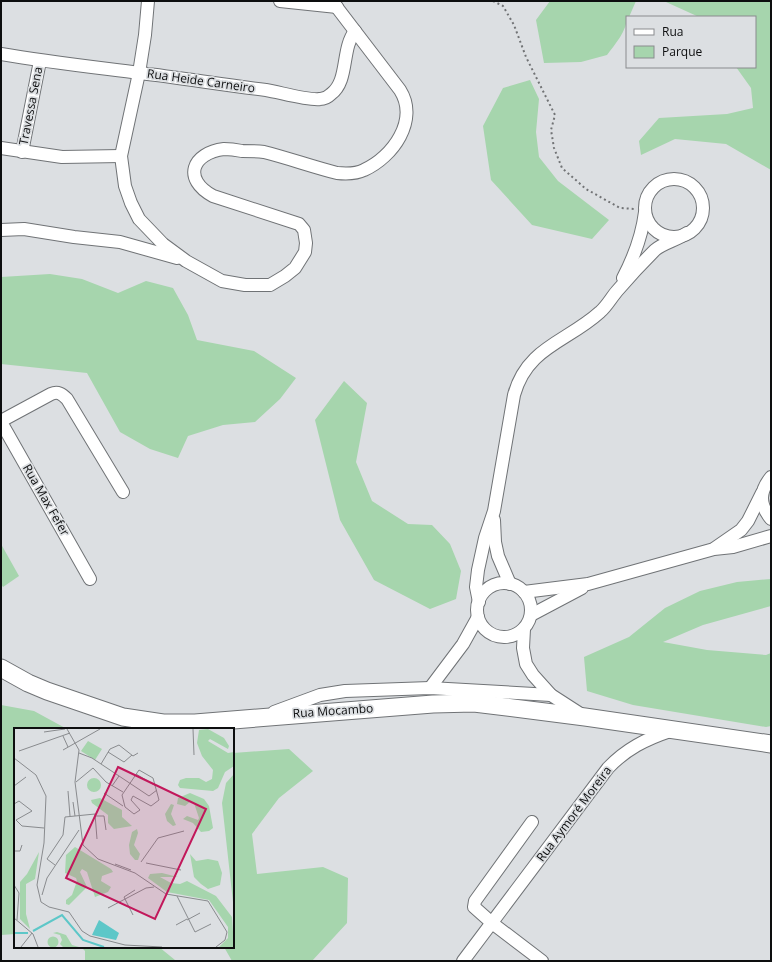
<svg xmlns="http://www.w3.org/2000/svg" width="772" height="962" font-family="'Open Sans',sans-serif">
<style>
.green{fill:#a6d5ad}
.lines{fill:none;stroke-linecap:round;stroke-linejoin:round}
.street-casing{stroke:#707376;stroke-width:14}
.secondary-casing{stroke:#707376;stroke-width:19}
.path{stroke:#717375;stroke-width:2;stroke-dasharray:2 3;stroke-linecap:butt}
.street{stroke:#fff;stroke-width:12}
.secondary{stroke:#fff;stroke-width:17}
.labels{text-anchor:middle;stroke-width:3.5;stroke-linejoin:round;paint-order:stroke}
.street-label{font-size:12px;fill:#0d0e0f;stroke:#dcdfe2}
.inset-river{fill:none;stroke:#5dc7c8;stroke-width:2}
.inset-road{fill:none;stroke:#898b8e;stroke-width:1}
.view{fill:#c2185b;fill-opacity:0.15;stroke:#c2185b;stroke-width:2}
.inset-edge{fill:none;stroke:#0d0e0f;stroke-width:2}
</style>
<rect width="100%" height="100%" fill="#dcdfe2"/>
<!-- green -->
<g class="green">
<path d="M550,1H636L629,17H627C627,31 615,44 607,55L581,62L544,63L536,20Z"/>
<polygon points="657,1 771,1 771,170 726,144 675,139 641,155 639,141 659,118 727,114 753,108 751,88 736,67 755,67 755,17 699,17 666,2"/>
<polygon points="530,80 539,99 536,132 539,157 558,181 609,220 592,239 532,225 491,180 483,126 503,88"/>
<polygon points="50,274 82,279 118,293 146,281 173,288 188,315 197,340 254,351 296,378 280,399 255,422 223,425 188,436 178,458 150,449 120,432 87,373 1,364 1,277"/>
<polygon points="344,381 367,403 356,462 372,501 408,524 432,525 450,544 461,571 456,599 430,609 374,580 340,520 315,420"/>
<polygon points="1,544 19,576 3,587 1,584"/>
<polygon points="771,579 771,606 703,625 663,642 707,650 766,655 771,653 771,726 766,727 633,705 587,691 584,657 629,637 665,608 700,591 737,582"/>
<polygon points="1,705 34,711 67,729 15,729 15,934 1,935"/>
<polygon points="289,749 313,771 279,798 252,834 257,874 323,867 348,878 347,923 312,961 232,961 224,947 233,947 233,753"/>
<polygon points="81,947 159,947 175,960 174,961 85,961 85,951"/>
</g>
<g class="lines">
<!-- street casing -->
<g class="street-casing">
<g id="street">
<path d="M148,1L145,35L139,73L121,156L125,186L131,203L139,219L163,244L186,261L222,281L245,285H270L285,276L295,268L305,252L306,243L304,230L299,224L213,196C182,179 192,153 224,149C230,149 237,150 242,151C249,151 257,151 264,152C288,158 313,167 337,173C347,174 356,174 364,170C393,157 419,120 400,90L332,1"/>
<polyline points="280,1 337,7"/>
<path d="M1,54C47,62 93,67 140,73C182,78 224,85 266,90C279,92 309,101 320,99C324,99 328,97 331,94C349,81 341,49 355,31"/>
<polyline points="1,148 62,157 121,156"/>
<polyline points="22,152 40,61"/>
<circle cx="674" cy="208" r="29"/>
<polyline points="1,230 24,229 74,237 120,242 177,258"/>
<path d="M623,278C634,257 642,236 645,212"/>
<path d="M1,421L51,394C58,391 62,394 67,399L123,492"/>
<polyline points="1,422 90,579"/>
<path d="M771,477C759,492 759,504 771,519"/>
<polyline points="494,520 495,542 498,556 510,584"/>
<polyline points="715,548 741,530 748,521 762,493"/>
<circle cx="504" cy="610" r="27"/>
<polyline points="524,592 588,584 714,549 733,547 771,536"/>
<path d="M479,602L476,587L478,570L485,538L494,511L514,395C527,347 567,342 600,312C607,306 611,298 617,291C629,277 642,263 655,250C663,243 677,240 687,233"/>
<polyline points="531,615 582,588"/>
<polyline points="524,629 523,648 526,664 533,675 551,695 582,715"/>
<polyline points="430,688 463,644 478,617"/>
<polyline points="274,712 320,695 345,691 430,688 551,695"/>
<polyline points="532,822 475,901 474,907 492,923 542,961"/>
<path d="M463,961L608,768C626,749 646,739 670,731"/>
</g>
</g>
<!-- secondary casing -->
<g class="secondary-casing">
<polyline id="secondary" points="1,668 28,683 47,691 123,717 163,723 195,723 433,704 474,703 585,717 771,744"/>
</g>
<!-- path -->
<polyline class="path" points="493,1 503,6 514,25 526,57 555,115 551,130 554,148 562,168 586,189 620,208 634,209"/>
<!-- street -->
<use href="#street" class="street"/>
<!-- secondary -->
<use href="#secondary" class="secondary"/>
</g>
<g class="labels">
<!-- street labels -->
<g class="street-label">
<text transform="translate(201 81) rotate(8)" y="4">Rua Heide Carneiro</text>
<text transform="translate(31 106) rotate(-79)" y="4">Travessa Sena</text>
<text transform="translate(46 500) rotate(60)" y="4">Rua Max Fefer</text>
<text transform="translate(333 711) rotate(-4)" y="4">Rua Mocambo</text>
<text transform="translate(574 814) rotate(-53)" y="4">Rua Aymoré Moreira</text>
</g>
</g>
<!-- overview -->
<g transform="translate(14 728)">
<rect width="220" height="220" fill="#dcdfe2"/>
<path d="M194,1L210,10L215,18L214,21L196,11L194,13L214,25L220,24V38L211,44L204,60L199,63L166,60L164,57L166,52L172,50H185L192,54L198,51L199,42L188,28L183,15L185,2ZM74,13L88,21L81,32L67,23ZM220,46V183L208,75L212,55ZM73 57a7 7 0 1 1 14 0a7 7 0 1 1-14 0ZM176,65L190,71L195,78L199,100L195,103L187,104L179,95L169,91L173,88L184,92L185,90L180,75L177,73L171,78L163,76L164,70ZM86,70L108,82V89L118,98L100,101L94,95V87L78,75L77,72ZM157,76L160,77L157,86L162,97L159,98L153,93L151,86ZM123,101L124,105L120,117L126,126L124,132H121L116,126L115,117L118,104ZM61,119L97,141L99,144L88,148L87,153L97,159L94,164L81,169L73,144L68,141L66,144L73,159L55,177L52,176V172L58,167L63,153L62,150L51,145L52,127ZM25,124L21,151L12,156V186L16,201L6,191V154L13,146ZM176,126L182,133L194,131L204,133L208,145L206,157L194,161L187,156L180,149ZM148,145L164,149H146L157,155L166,156L173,153L202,168L218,189L220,219H205L214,210V199L195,172L153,164L134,150L136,146ZM43,204L52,207L58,217L65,219H49L46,216L48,212L46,207L39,205ZM33.5 214a5.5 5.5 0 1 1 11 0a5.5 5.5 0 1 1-11 0Z" fill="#a6d5ad"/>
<path d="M85,192L105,205L102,212L78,207Z" fill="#5dc7c8"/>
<path class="inset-river" d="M19,203L48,187L69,212L90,219M0,205H14"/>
<path class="inset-road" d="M53,1L65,22L61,54L69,117L84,131L121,145L152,166L194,173L213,204L211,212L202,219M179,1L180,27M30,4L51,1M49,8L54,19M49,22L86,1M5,23L56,5M94,24L110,34L118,27M65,25L78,30L135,68L143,62M0,30L22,47L32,68L30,115L23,157L27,174L35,179L55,184L68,203L76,208L111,217L148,219M87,36L96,21L105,17L119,28L124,25M125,42L139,50L145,72L137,78L119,68L117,72L126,82L120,86L111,79L108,67ZM122,46L142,58M62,54L79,40L92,54L109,64M0,58L12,49M98,58L105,48M54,63L56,88M90,65L109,78M59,74L61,88M0,76L5,73L18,83L2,92L8,98L30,100M81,88H90L92,102M0,123H6L8,117M127,134L144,110L170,103M132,135L167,142M101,136L117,142M41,137L33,131L49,107L51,89L81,86L83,111M0,157L5,165L3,192M28,167L33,150L65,102M163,168L181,204L197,196M94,180L132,160L140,159M119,187L110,169L121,162M0,190L19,206L24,219M173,192L186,185M162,197L173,191M7,219L18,205"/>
<path class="view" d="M104,39L192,81L141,191L52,150Z"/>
<rect width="220" height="220" class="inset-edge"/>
</g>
<!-- border -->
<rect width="772" height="962" fill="none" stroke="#0d0e0f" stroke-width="4"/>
<!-- legend -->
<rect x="626" y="16" width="130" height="52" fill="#dcdfe2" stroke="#898b8e"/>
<rect x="634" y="29" width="20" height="6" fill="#ffffff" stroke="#898b8e"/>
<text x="662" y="36" font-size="12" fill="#0d0e0f">Rua</text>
<rect x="634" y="46" width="20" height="12" fill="#a6d5ad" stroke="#898b8e"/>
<text x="662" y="56" font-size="12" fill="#0d0e0f">Parque</text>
</svg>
